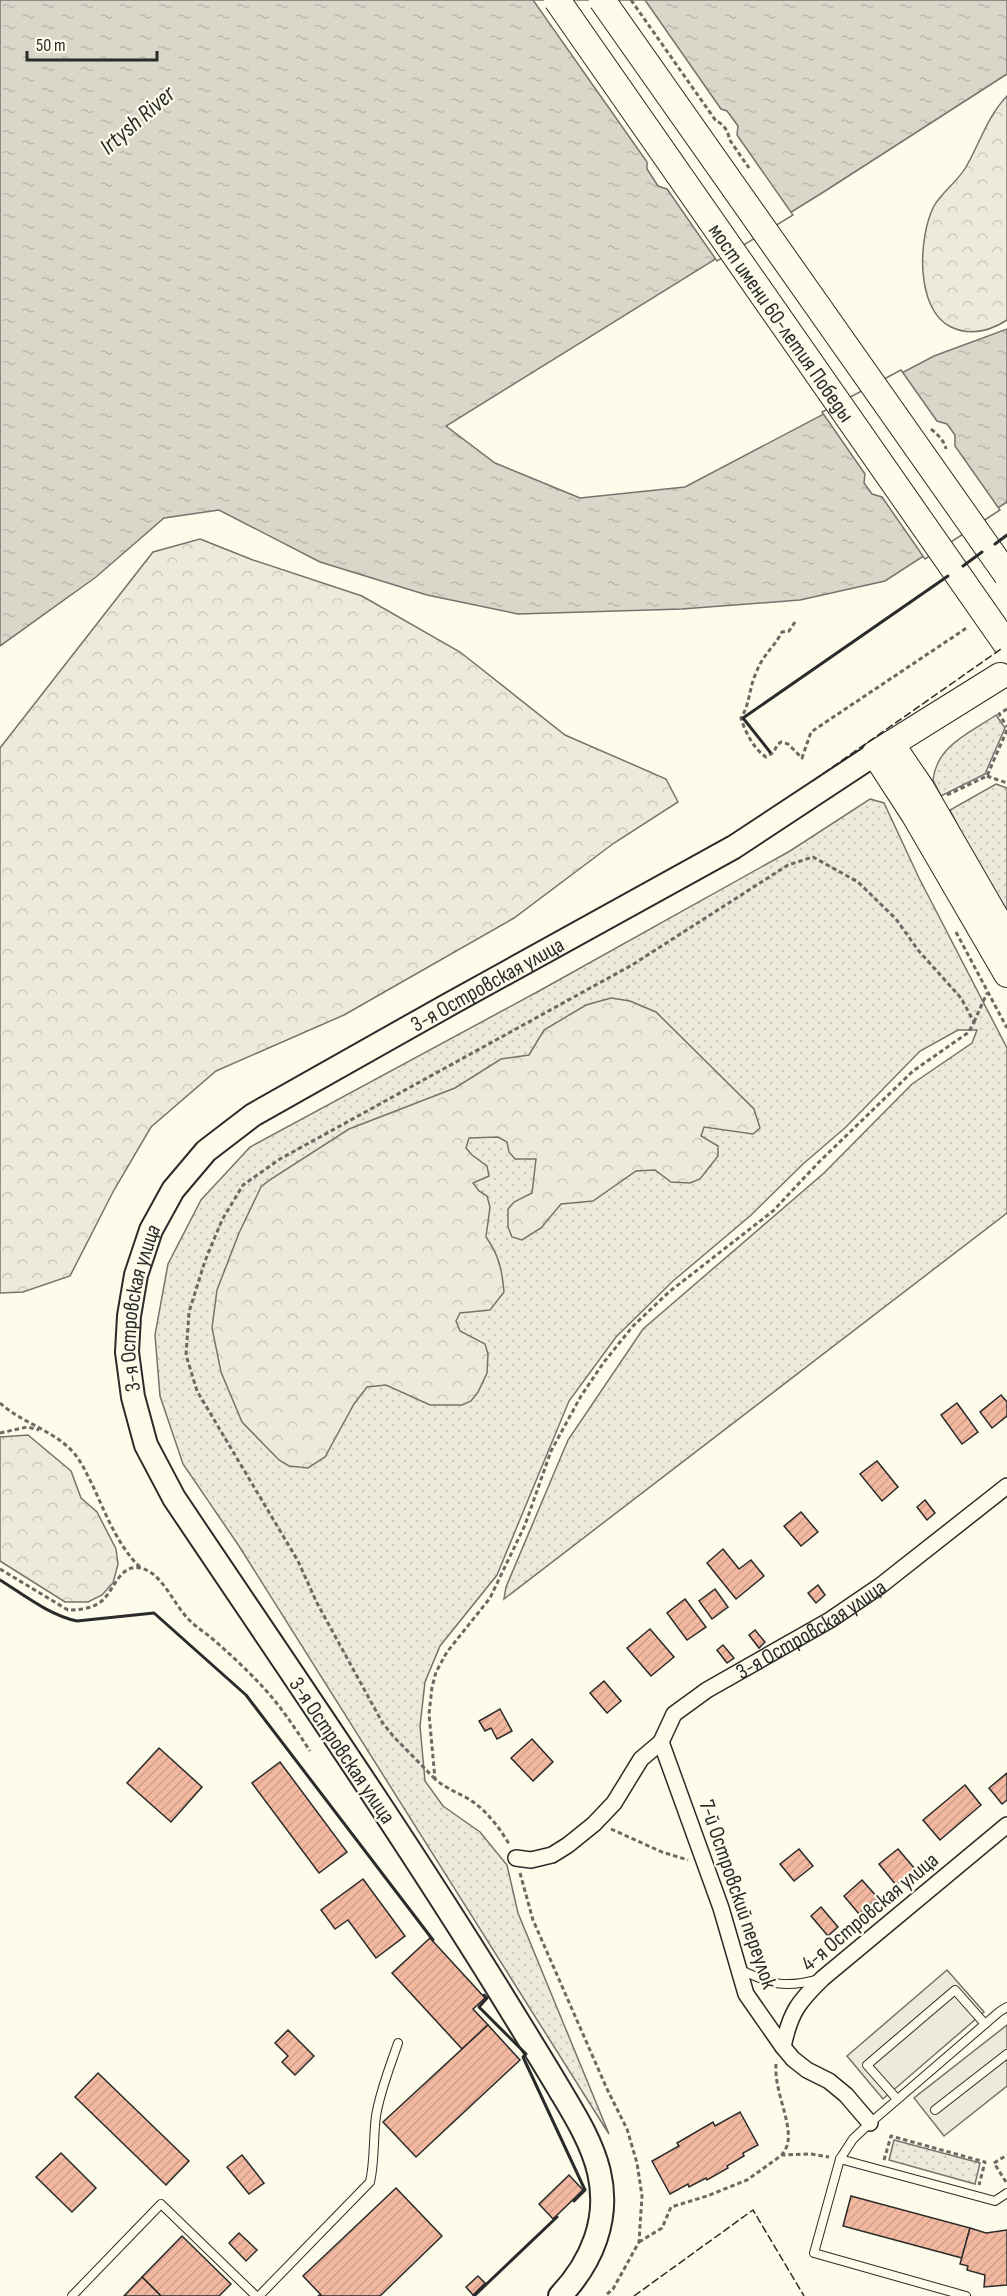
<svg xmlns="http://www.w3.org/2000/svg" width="1007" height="2296" font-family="'Sofia Sans Condensed',sans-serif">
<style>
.green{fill:url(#green-dots);stroke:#74746e;stroke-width:1.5}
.forest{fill:url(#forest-crowns);stroke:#74746e;stroke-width:1.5}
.parking{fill:#eceadb;stroke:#74746e;stroke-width:1.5}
.water{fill:url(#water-ripples);stroke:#74746e;stroke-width:1.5}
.pier{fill:#fdfbea;stroke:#74746e;stroke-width:1.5}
.building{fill:url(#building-hatch);stroke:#2b2b2b;stroke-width:1.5}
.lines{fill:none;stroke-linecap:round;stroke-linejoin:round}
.lane-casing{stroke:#2b2b2b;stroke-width:10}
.street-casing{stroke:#2b2b2b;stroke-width:18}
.secondary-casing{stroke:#2b2b2b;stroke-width:26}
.primary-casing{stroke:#2b2b2b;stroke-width:28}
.path{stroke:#6a6964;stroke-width:3;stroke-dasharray:4.5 3;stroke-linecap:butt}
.lane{stroke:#fdfbea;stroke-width:8}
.street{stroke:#fdfbea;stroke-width:15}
.secondary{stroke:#fdfbea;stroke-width:22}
.primary{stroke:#fdfbea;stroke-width:26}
.primary-bridge-casing{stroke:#2b2b2b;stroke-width:28;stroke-linecap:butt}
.primary-bridge{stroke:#fdfbea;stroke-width:26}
.fence{stroke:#2b2b2b;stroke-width:1.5;stroke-dasharray:8 3;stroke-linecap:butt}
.wall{stroke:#2b2b2b;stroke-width:3}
.labels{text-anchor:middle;stroke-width:4.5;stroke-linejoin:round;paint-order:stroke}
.street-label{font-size:22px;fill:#2b2b2b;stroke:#fdfbea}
.water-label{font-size:24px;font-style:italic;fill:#2b2b2b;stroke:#fdfbea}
</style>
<defs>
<pattern id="green-dots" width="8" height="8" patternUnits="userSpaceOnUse" patternTransform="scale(1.5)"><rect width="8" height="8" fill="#ecebdb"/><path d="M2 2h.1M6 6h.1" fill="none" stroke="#cbcabc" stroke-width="1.8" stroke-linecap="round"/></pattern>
<pattern id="forest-crowns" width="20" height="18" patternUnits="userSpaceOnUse" patternTransform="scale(1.5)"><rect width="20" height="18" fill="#ecebdb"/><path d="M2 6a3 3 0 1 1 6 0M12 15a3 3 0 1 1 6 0" fill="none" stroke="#cbcabc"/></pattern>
<pattern id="water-ripples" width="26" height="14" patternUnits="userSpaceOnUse" patternTransform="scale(1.5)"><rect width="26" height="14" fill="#d8d7c9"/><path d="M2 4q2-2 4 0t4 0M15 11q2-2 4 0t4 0" fill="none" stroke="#bab9ad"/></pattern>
<pattern id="building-hatch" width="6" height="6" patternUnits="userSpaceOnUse" patternTransform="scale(1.5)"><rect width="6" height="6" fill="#f2b8a0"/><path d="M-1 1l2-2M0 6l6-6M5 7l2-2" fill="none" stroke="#d09e8a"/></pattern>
</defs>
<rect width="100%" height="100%" fill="#fdfbea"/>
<!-- green -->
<g class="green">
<path d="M996,715L1005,728L985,774L941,796L933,780C937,745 970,733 996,715Z"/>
<polygon points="996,784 1007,788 1007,916 973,856 950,810"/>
<polygon points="870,799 884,803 919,878 1007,1048 1007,1213 504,1599 506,1587 568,1440 643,1329 824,1173 912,1084 972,1043 977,1030 958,1030 920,1051 846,1127 803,1164 750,1216 673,1281 616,1337 569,1401 497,1575 440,1646 425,1682 420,1726 425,1781 443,1806 480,1832 507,1865 518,1913 609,2134 239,1546 183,1464 160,1396 155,1335 168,1264 201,1200 250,1147 539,991 790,851"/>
<polygon points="894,2140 980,2163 975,2184 889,2160"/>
</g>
<!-- forest -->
<g class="forest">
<path d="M1007,96V320C990,331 970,336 951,327C915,310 918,237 934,206C942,192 958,181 966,167C980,143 987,117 1007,96Z"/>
<polygon points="200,539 253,560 362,596 460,652 565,735 666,779 678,802 614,843 514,918 344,1015 216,1071 151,1127 114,1190 70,1276 23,1292 0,1293 0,748 153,552"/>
<path d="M611,998L630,1001L656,1012L754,1109L760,1128L753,1134L704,1127L701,1136L718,1146V1156L700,1179L690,1183L671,1182L655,1170L636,1171L593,1201L561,1204L541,1228L522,1240L512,1237L508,1227V1209L514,1202L532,1193L536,1159H515L509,1152L507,1142L498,1137L469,1138L466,1148L472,1155L487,1166L489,1176L473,1183L479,1191L487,1196L490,1207L486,1237C499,1255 502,1270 504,1292L490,1310L460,1313L456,1321L460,1331L485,1344L488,1354L487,1373L478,1392L471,1401L462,1405H430L386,1385L367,1387L354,1404L325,1457L308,1468L289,1466L279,1460L242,1422L221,1372L212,1328L217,1290L239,1233L261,1187L268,1181L349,1129L455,1088L501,1059L529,1055L544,1030L586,1005Z"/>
<polygon points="28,1435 71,1471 81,1498 97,1512 116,1549 118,1564 113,1583 102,1595 88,1602 65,1602 0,1561 0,1437"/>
</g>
<!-- parking -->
<g class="parking">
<polygon points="947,1970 984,2012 883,2099 847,2056"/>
<polygon points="1007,2025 1007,2086 944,2136 914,2098"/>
</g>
<!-- water -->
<polygon class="water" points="0,0 1007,0 1007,74 822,193 446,426 495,463 580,498 685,487 934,356 1007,329 1007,502 885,581 800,600 682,609 518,614 427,595 320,562 219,510 164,518 96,577 0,646"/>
<!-- pier -->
<g class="pier">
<polygon points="533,0 645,0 721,109 727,111 738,126 737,135 793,215 717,261 667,189 658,186 647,169 647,162"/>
<polygon points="901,370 937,421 947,424 955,435 955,446 1000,510 925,559 882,497 872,494 864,483 865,474 822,412"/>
</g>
<!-- building -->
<g class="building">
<polygon points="1001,1395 1007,1402 1007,1416 992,1428 980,1412"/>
<polygon points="957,1403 978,1432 962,1444 941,1415"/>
<polygon points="877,1461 898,1487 882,1501 860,1474"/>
<polygon points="925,1500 935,1513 927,1520 917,1507"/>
<polygon points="801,1512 818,1532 801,1546 784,1526"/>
<polygon points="723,1549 739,1569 751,1560 764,1576 736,1599 707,1563"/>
<polygon points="818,1585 825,1595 816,1603 808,1593"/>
<polygon points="715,1589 728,1607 712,1619 699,1601"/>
<polygon points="685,1599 706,1627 687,1640 667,1613"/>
<polygon points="650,1629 674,1657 651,1676 627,1648"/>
<polygon points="755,1630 765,1642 759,1648 749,1635"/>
<polygon points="723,1645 734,1658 727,1663 717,1650"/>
<polygon points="604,1681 621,1701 607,1713 590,1693"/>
<polygon points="500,1709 512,1731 497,1739 491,1728 485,1731 479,1721"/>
<polygon points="532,1739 553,1762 533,1781 511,1758"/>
<polygon points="159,1748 202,1787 171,1822 127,1783"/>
<polygon points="280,1762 347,1852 319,1873 252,1783"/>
<polygon points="1007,1773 1007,1800 1002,1804 989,1788"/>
<polygon points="965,1785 981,1805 940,1840 923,1820"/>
<polygon points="799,1849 813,1866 794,1881 780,1864"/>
<polygon points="898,1849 915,1869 896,1885 879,1864"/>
<polygon points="363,1879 405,1936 376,1958 348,1920 335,1929 321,1910"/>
<polygon points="862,1880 878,1898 859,1914 844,1896"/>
<polygon points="821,1907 838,1927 828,1936 811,1916"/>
<polygon points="430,1938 485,1998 473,2009 488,2025 462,2049 392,1973"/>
<polygon points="488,2025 520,2060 416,2157 383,2122"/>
<polygon points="288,2030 314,2056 295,2075 282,2062 288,2056 275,2043"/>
<polygon points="98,2073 189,2161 166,2185 75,2097"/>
<polygon points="740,2112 758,2145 743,2153 744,2156 727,2166 728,2168 707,2180 706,2178 689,2187 688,2184 670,2194 652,2161 679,2146 677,2143 713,2122 715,2126"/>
<polygon points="61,2153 96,2188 72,2212 36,2177"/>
<polygon points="242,2155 264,2183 249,2194 227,2167"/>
<polygon points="569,2175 583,2190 553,2219 539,2204"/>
<polygon points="396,2188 442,2236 380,2296 322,2296 303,2276"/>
<polygon points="851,2196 970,2228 962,2258 843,2226"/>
<polygon points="970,2228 986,2233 1007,2230 1007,2285 984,2287 985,2275 967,2270 968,2266 960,2264"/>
<polygon points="239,2233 257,2250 246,2261 229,2243"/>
<polygon points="182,2236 231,2284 219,2296 161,2296 142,2277"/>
<polygon points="478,2276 485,2283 473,2295 466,2287"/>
<polygon points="142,2277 161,2296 124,2296"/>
</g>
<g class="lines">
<!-- lane casing -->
<g class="lane-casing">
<g id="lane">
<path d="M739,1969C770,1984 784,1989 819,1979"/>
<polyline points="897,2099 867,2065 955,1990 985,2024"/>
<polyline points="935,2110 1007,2054"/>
<polyline points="840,2159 853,2139 870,2123 999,2012 1007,2007"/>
<polyline points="72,2296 161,2204 256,2296"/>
<path d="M259,2296L370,2182C375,2160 373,2138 376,2116C380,2091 390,2067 398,2043"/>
<polyline points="966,2296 814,2253 840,2159 995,2201 1007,2193"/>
</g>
</g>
<!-- street casing -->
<g class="street-casing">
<g id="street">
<polyline points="661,1742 721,1908 746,1994 783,2047 793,2059 807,2070 829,2081 846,2095 870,2123"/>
<path id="s1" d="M516,1858L531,1860L552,1855L568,1845L594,1824L614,1803L641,1759L661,1742L674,1714L707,1690L830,1620L880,1586L1007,1486"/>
<path d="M783,2047C790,2013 798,2002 823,1978L1007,1825"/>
</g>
</g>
<!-- secondary casing -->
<g class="secondary-casing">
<g id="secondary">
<path id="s2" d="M560,2296C592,2262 610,2219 599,2172C592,2143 576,2117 561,2092C541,2058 520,2025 500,1992C396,1824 284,1662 174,1498L146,1445L133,1397L127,1352L129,1316L136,1275L151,1230L173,1190L206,1151L253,1115L448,1005L734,847L875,754"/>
</g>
</g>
<!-- primary casing -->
<g class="primary-casing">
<g id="primary">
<polyline points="1000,676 875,754 914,814 1007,974"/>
<polyline points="891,744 921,788 1007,937"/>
</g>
</g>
<!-- path -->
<g class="path">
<path d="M631,0L716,121C723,123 729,132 729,139L749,168"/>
<path d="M931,429C938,435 944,440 946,449"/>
<path d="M795,622L789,631L782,632C773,649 763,654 756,673C749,688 750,704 741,718C745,732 754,749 766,757L774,752L777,745L781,742L788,744L802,758L811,732L968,627"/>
<polyline points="1007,709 999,714 1007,727"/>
<polyline points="987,776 1007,783"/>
<polyline points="947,795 987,776 1007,730"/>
<polyline points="956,932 1007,1028"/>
<polyline points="974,1022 987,993"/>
<path d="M0,1403C22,1423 53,1430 73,1452C82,1462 86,1473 92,1484C105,1512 118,1547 141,1568"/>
<polyline points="0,1433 27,1427 39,1430"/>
<path d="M0,1569L68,1610C78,1610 90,1609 99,1603C114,1594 118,1563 141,1568C161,1573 172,1600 184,1614C192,1625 205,1632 215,1641C231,1655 247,1670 261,1685C280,1705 295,1728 310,1751"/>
<path d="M435,1779L394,1737L382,1722L317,1603L298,1561L197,1391L186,1355L189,1312L205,1261L222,1220L243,1185L280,1159L632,965L788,865L813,857L858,882L896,919L918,950L961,998L974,1022L969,1032L913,1071L819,1162L773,1211L669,1292L633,1326L604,1362L581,1396L551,1451L525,1525L490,1598L447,1652L436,1672L432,1687L429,1714L435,1779C447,1790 463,1794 476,1804C489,1814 501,1830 509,1844"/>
<polyline points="611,1829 662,1852 688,1860"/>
<polyline points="520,1873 533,1920 607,2089 627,2129 637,2163 642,2196 639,2242 613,2289 605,2296"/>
<path d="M776,2064C774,2091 791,2119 788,2142C788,2146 784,2151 782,2155"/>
<polyline points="884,2160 891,2136 985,2162 979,2185"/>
<polyline points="1006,2182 994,2163 1007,2155"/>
<polyline points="639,2242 662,2228 671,2207 707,2196 747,2180 782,2155 811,2154 829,2157"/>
</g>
<!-- lane -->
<use href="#lane" class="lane"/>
<!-- street -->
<use href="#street" class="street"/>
<!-- secondary -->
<use href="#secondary" class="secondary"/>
<!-- primary -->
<use href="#primary" class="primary"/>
<!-- primary-bridge casing -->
<g class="primary-bridge-casing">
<g id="primary-bridge">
<path id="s3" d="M557,0L1007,645"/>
<polyline points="602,0 1007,575"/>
</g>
</g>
<!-- primary-bridge -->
<use href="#primary-bridge" class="primary-bridge"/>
<!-- fence -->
<g class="fence">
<polyline points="814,780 1001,649"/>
<polyline points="634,2296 753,2210 804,2296"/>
</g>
<!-- wall -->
<g class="wall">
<polyline points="995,544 1007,535"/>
<polyline points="963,566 982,552"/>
<polyline points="770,752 743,718 948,576"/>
<path d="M0,1580C24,1595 49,1615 77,1621L154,1613L246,1695L433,1940"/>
<polyline points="484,1995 487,1998 479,2007 526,2054 523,2057 585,2190 574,2201"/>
<polyline points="319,2296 320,2296"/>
<polyline points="474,2296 557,2217"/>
</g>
</g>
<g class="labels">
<!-- street labels -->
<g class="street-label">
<text dy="8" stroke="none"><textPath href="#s3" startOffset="393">мост имени 60-летия Победы</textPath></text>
<text dy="8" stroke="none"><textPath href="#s2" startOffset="1638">3-я Островская улица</textPath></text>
<text dy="8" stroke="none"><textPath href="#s2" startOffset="1134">3-я Островская улица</textPath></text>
<text dy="8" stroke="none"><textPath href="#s1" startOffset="388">3-я Островская улица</textPath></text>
<text transform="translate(343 1750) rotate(56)" y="8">3-я Островская улица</text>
<text transform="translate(739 1894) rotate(71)" y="8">7-й Островский переулок</text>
<text transform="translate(869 1911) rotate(-40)" y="8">4-я Островская улица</text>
</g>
<!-- water labels -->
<g class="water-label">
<text transform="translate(137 120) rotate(-41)" y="8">Irtysh River</text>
</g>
</g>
<!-- scale -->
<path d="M27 51v9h130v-9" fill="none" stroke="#2b2b2b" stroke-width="3"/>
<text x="36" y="51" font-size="18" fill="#2b2b2b" stroke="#fdfbea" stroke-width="4.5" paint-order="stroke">50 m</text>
</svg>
